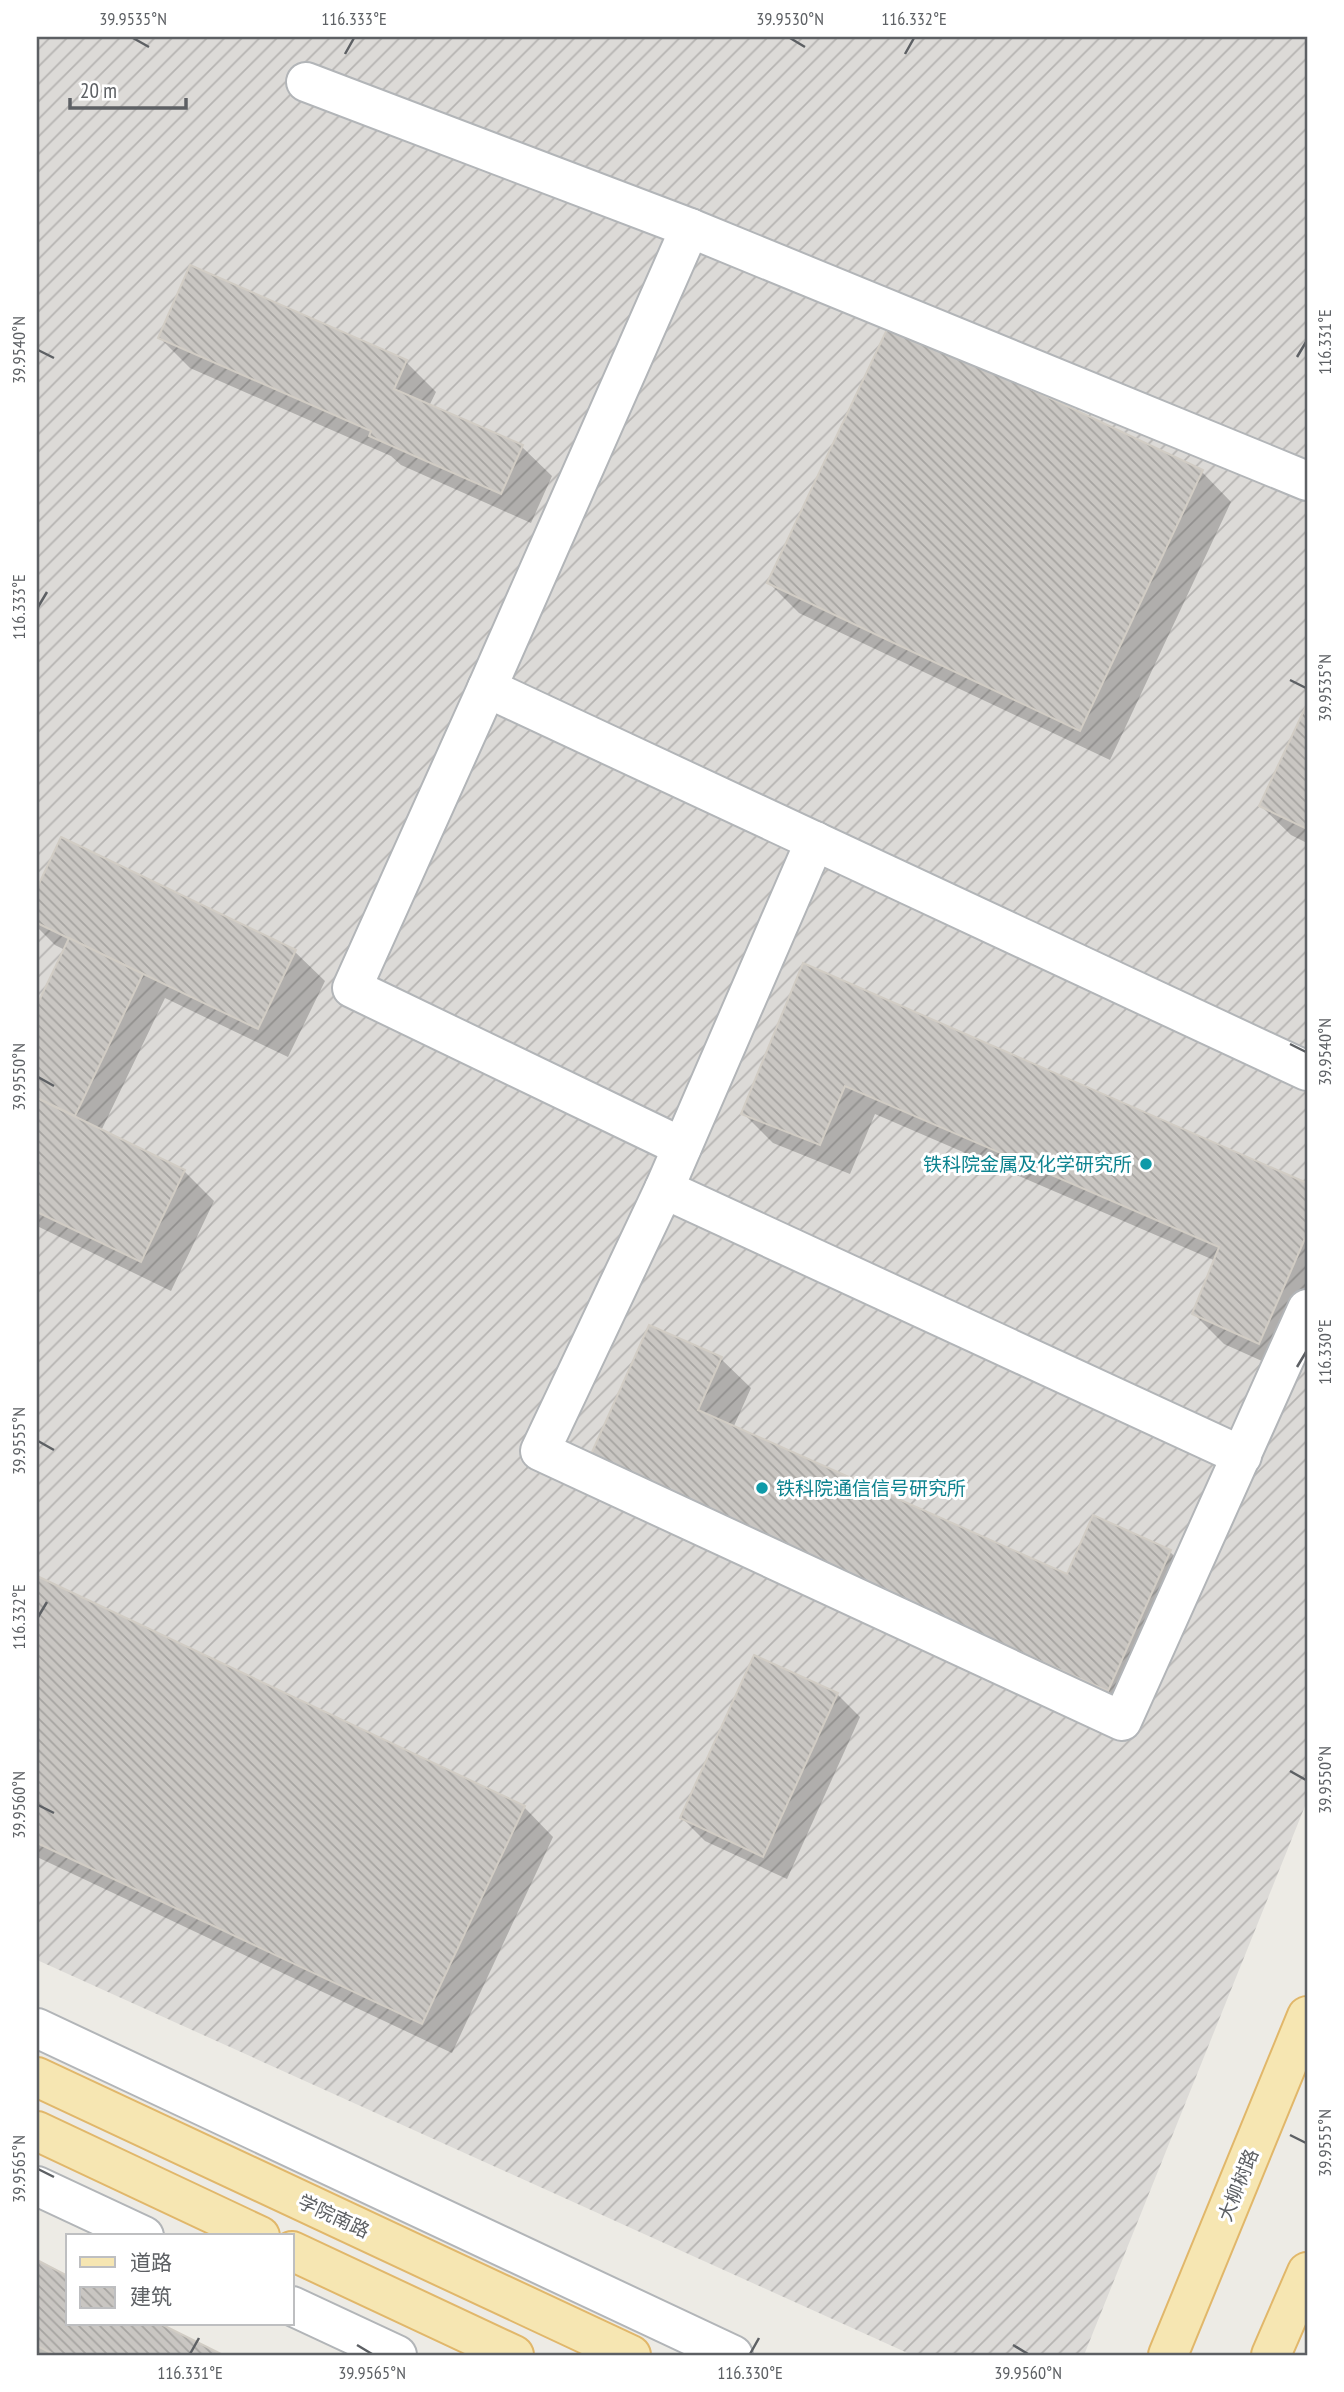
<svg xmlns="http://www.w3.org/2000/svg" width="1344" height="2392" font-family="'PT Sans Narrow','Noto Sans SC',sans-serif">
<style>
.industrial{fill:url(#industrial-furrows)}
.shadow{fill:#0003}
.building{fill:url(#building-back-hatch);stroke:#d1ccc4;stroke-width:2}
.lines{fill:none;stroke-linecap:round;stroke-linejoin:round}
.minor-casing{stroke:#b2b5b8;stroke-width:42}
.major-casing{stroke:#e1b76a;stroke-width:42}
.minor{stroke:#fff;stroke-width:38}
.major{stroke:#f6e6b2;stroke-width:38}
.ticks{fill:none;stroke:#5d6064;stroke-width:2.5}
.culture-dot{fill:#0f9aa8;stroke:#fff;stroke-width:2.5}
.labels{text-anchor:middle;stroke-width:6;stroke-linejoin:round;paint-order:stroke}
.culture-label{font-size:19px;fill:#0d838f;stroke:#fff;text-anchor:end}
.street-label{font-size:19px;fill:#5d6064;stroke:#fff}
.neatline{fill:none;stroke:#5d6064;stroke-width:2.5}
.ticks-label{font-size:18px;text-anchor:middle;fill:#5d6064}
</style>
<defs>
<pattern id="industrial-furrows" width="10" height="10" patternUnits="userSpaceOnUse" patternTransform="scale(1.75)"><rect width="10" height="10" fill="#dcdad7"/><path d="M-1 1l2-2M0 10L10 0M9 11l2-2" fill="none" stroke="#b6b4b2"/></pattern>
<pattern id="building-back-hatch" width="6" height="6" patternUnits="userSpaceOnUse" patternTransform="scale(1.75)"><rect width="6" height="6" fill="#c9c6c2"/><path d="M-1 5l2 2M0 0l6 6M5-1l2 2" fill="none" stroke="#a6a4a1"/></pattern>
</defs>
<rect width="100%" height="100%" fill="#edebe5"/>
<!-- industrial -->
<polygon class="industrial" points="37,37 1307,37 1307,1801 1084,2355 912,2355 37,1960"/>
<!-- shadow -->
<g class="shadow">
<polygon points="160,338 406,362 436,392 429,406 522,447 552,476 531,523 401,465 391,456 190,368"/>
<polygon points="1202,472 1231,502 1110,760 799,613 769,583"/>
<polygon points="1307,708 1307,843 1291,835 1261,806"/>
<polygon points="62,839 295,952 325,981 288,1057 165,998 101,1131 184,1171 214,1201 171,1291 37,1226 37,1009 65,950 55,945 37,927 37,892"/>
<polygon points="804,966 1307,1185 1307,1331 1289,1373 1224,1344 1194,1314 1216,1261 875,1114 850,1174 773,1143 743,1113"/>
<polygon points="721,1359 751,1388 733,1428 1068,1576 1170,1552 1200,1581 1138,1720 620,1490"/>
<polygon points="37,1578 524,1807 553,1837 452,2053 37,1857"/>
<polygon points="837,1694 860,1717 787,1879 705,1841 682,1818"/>
<polygon points="37,2262 68,2278 68,2324 157,2324 219,2355 37,2355"/>
</g>
<!-- building -->
<g class="building">
<polygon points="190,265 407,360 394,389 523,445 501,494 369,436 371,431 158,338"/>
<polygon points="890,323 1203,470 1080,731 767,583"/>
<polygon points="1307,704 1307,829 1259,806"/>
<polygon points="61,837 296,950 258,1029 37,923 37,888"/>
<polygon points="69,938 143,974 75,1116 37,1098 37,1005"/>
<polygon points="803,963 1307,1183 1307,1234 1259,1344 1192,1314 1219,1247 845,1086 820,1145 741,1114"/>
<polygon points="37,1098 185,1170 141,1262 37,1212"/>
<polygon points="649,1325 722,1357 698,1410 1067,1574 1093,1515 1171,1550 1108,1691 588,1461"/>
<polygon points="37,1576 525,1806 422,2024 37,1843"/>
<polygon points="754,1655 838,1693 763,1857 680,1818"/>
<polygon points="37,2260 68,2276 68,2324 161,2324 223,2355 55,2355 37,2346"/>
</g>
<g class="lines">
<!-- minor casing -->
<g class="minor-casing">
<g id="minor">
<polyline points="306,82 690,228 1307,481"/>
<polyline points="487,688 1307,1071"/>
<polyline points="815,841 664,1189 540,1451 1122,1721 1307,1309"/>
<polyline points="682,1147 352,988 487,688 690,228"/>
<polyline points="664,1189 1242,1456"/>
<polyline points="37,2028 733,2355"/>
<polyline points="37,2186 144,2236"/>
<polyline points="292,2306 397,2355"/>
</g>
</g>
<!-- major casing -->
<g class="major-casing">
<g id="major">
<polyline points="37,2077 631,2355"/>
<polyline points="37,2131 260,2236"/>
<polyline points="292,2251 514,2355"/>
<polyline points="1168,2355 1307,2016"/>
<polyline points="1271,2355 1307,2272"/>
</g>
</g>
<!-- minor -->
<use href="#minor" class="minor"/>
<!-- major -->
<use href="#major" class="major"/>
</g>
<!-- ticks -->
<path class="ticks" d="M133,38L149,47M790,38L805,47M345,54L354,38M905,54L914,38M38,350L54,358M1297,357L1306,342M38,607L47,592M1290,680L1306,688M1290,1044L1306,1052M38,1077L54,1086M1297,1367L1306,1352M38,1441L54,1450M38,1617L47,1602M1290,1771L1306,1780M38,1805L54,1813M1290,2135L1306,2143M38,2169L54,2177M357,2345L372,2354M1013,2345L1028,2354M190,2354L199,2338M750,2354L759,2338"/>
<!-- markers -->
<g class="culture-dot">
<circle cx="1146" cy="1164" r="7"/>
<circle cx="762" cy="1488" r="7"/>
</g>
<g class="labels">
<!-- culture labels -->
<g class="culture-label">
<text x="1132" y="1171">铁科院金属及化学研究所</text>
<text x="776" y="1495" text-anchor="start">铁科院通信信号研究所</text>
</g>
<!-- street labels -->
<g class="street-label">
<text transform="translate(1238 2185) rotate(-68)" y="7">大柳树路</text>
<text transform="translate(334 2216) rotate(25)" y="7">学院南路</text>
</g>
</g>
<!-- border -->
<rect width="1344" height="2392" fill="none" stroke="#ffffff" stroke-width="77"/>
<!-- legend -->
<rect x="66" y="2234" width="228" height="91" fill="#ffffff" stroke="#bebfc1" stroke-width="2"/>
<rect x="80" y="2257" width="35" height="10" fill="#f6e6b2" stroke="#bebfc1" stroke-width="2"/>
<text x="130" y="2270" font-size="21" fill="#5d6064">道路</text>
<rect x="80" y="2287" width="35" height="21" fill="url(#building-back-hatch)" stroke="#bebfc1" stroke-width="2"/>
<text x="130" y="2304" font-size="21" fill="#5d6064">建筑</text>
<!-- scale -->
<path d="M70 98v10h116v-10" fill="none" stroke="#5d6064" stroke-width="3.5"/>
<text x="80" y="98" font-size="21" fill="#5d6064" stroke="#ffffff" stroke-width="5" paint-order="stroke">20 m</text>
<rect x="38" y="38" width="1268" height="2316" class="neatline"/>
<g class="ticks-label">
<text x="133" y="25">39.9535°N</text>
<text x="354" y="25">116.333°E</text>
<text x="790" y="25">39.9530°N</text>
<text x="914" y="25">116.332°E</text>
<text transform="translate(1325 342) rotate(-90)" y="6">116.331°E</text>
<text transform="translate(19 350) rotate(-90)" y="6">39.9540°N</text>
<text transform="translate(19 607) rotate(-90)" y="6">116.333°E</text>
<text transform="translate(1325 688) rotate(-90)" y="6">39.9535°N</text>
<text transform="translate(1325 1052) rotate(-90)" y="6">39.9540°N</text>
<text transform="translate(19 1077) rotate(-90)" y="6">39.9550°N</text>
<text transform="translate(1325 1352) rotate(-90)" y="6">116.330°E</text>
<text transform="translate(19 1441) rotate(-90)" y="6">39.9555°N</text>
<text transform="translate(19 1617) rotate(-90)" y="6">116.332°E</text>
<text transform="translate(1325 1780) rotate(-90)" y="6">39.9550°N</text>
<text transform="translate(19 1805) rotate(-90)" y="6">39.9560°N</text>
<text transform="translate(1325 2143) rotate(-90)" y="6">39.9555°N</text>
<text transform="translate(19 2169) rotate(-90)" y="6">39.9565°N</text>
<text x="190" y="2379">116.331°E</text>
<text x="372" y="2379">39.9565°N</text>
<text x="750" y="2379">116.330°E</text>
<text x="1028" y="2379">39.9560°N</text>
</g>
</svg>
